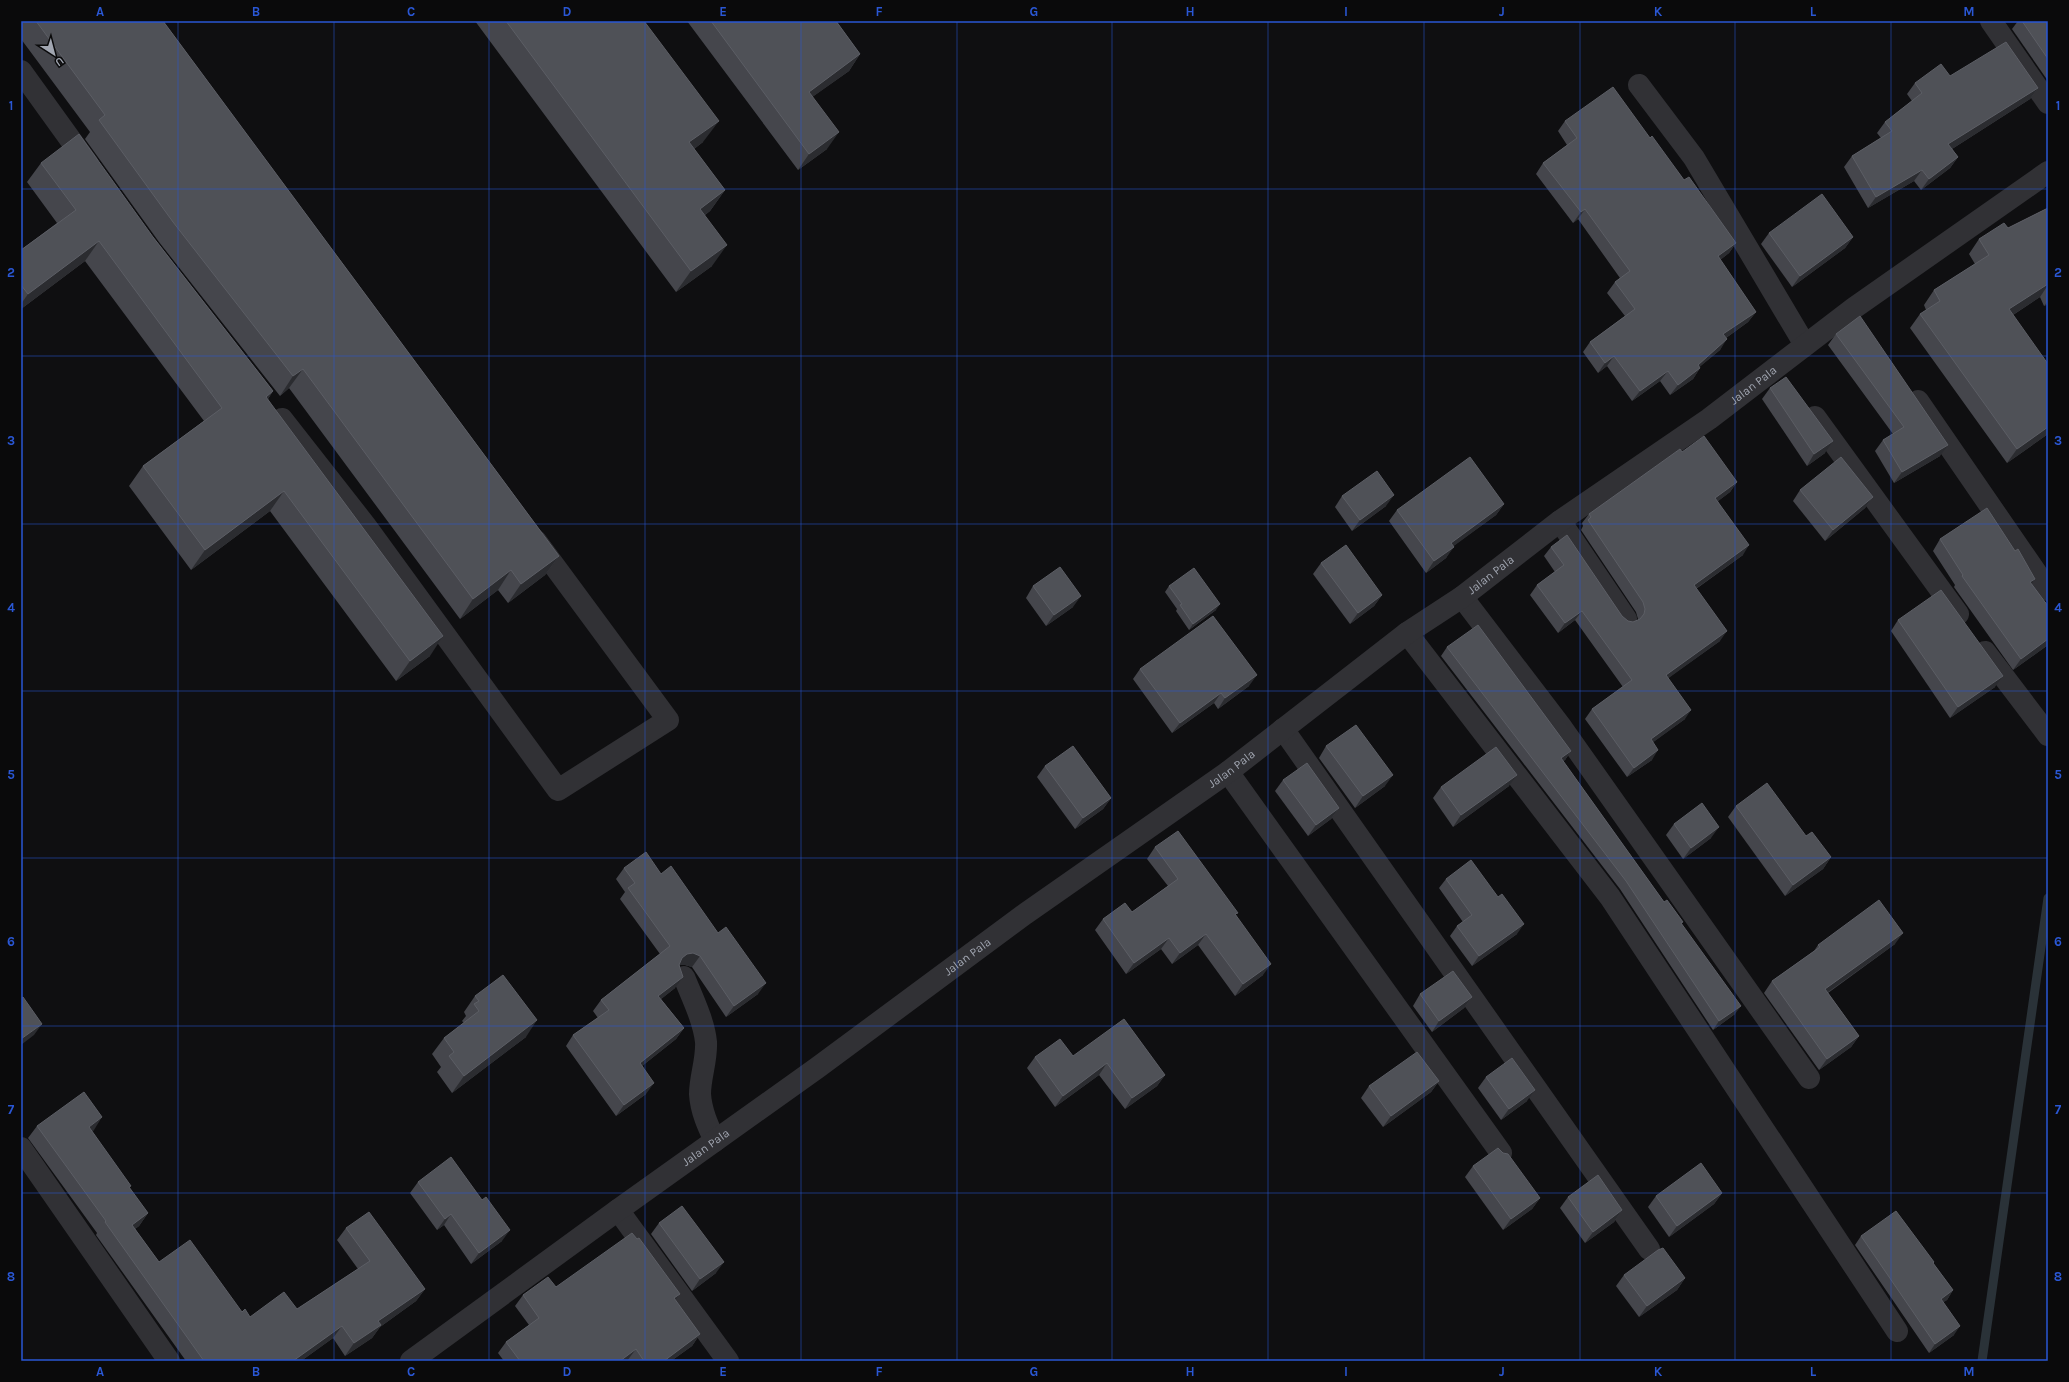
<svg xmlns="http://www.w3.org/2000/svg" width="2069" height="1382" font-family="Karla,sans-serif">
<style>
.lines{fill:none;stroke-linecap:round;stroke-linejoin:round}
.stream{stroke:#2a3238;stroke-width:9}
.minor{stroke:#313135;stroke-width:22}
.wall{fill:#45464c}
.shaded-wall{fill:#2b2c30}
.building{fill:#4f5157;stroke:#5c5e65}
.grid{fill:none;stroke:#2a57d4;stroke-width:1;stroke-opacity:0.55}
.labels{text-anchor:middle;stroke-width:3;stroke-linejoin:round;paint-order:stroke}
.street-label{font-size:12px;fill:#a1a6b1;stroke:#0a0a0b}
.neatline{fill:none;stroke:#2a57d4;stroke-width:1.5}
.grid-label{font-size:13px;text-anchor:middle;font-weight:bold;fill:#2a57d4}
</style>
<rect width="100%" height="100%" fill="#0f0f11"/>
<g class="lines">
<!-- stream -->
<polyline class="stream" points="1982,1361 2048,898"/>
<!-- minor -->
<g class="minor">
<polyline points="1991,21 2048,103"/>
<polyline points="21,71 88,164"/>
<polyline points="1639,85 1694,158 1805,345"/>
<polyline points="1918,401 2048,590"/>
<polyline points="1815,417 1958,614"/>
<polyline points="282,419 365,525 558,790 668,720 536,541"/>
<polyline points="1560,521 1626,619"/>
<polyline points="1462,597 1562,728 1809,1078"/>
<polyline points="1407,633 1610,897 1897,1331"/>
<polyline points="1985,652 2048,735"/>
<polyline points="1283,729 1649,1249"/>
<polyline points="1228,772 1501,1153"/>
<path d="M684,977C692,997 704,1021 706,1042C707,1060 700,1077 700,1094C701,1111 708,1126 715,1141"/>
<polyline points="21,1148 169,1361"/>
<polyline points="618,1210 728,1361"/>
<path id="s1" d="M411,1361L618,1210L817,1068L1025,914L1228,772L1407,633L1462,597L1560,521L1709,419L1854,308L2048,172"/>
</g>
</g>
<!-- wall -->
<g class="wall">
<polygon points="21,21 163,21 559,556 545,575 508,603 498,590 460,619 289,388 280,396 159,242 85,139 90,132 21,39"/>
<polygon points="475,21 644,21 703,142 694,149 725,190 710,211 705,215 712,266 676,292"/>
<polygon points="687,21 836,21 860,54 849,71 812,97 827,149 798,170"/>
<polygon points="2018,21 2048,21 2048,81 2012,29"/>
<polygon points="1950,76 2038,88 2030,99 1952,149 1958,157 1950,168 1921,190 1914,181 1868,208 1844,167 1852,156 1881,138 1877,133 1885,122 1912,101 1907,94 1915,83"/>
<polygon points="1565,121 1650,138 1684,180 1736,243 1729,253 1720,260 1756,312 1748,322 1726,338 1720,350 1699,367 1700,368 1693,379 1670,395 1660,381 1632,401 1607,366 1598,373 1583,352 1590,342 1625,316 1607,293 1615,282 1620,278 1578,219 1573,223 1536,174 1543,163 1567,145 1558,131"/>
<polygon points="41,163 153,237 273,391 268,399 430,656 396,681 270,511 191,570 129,486 143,466 204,421 85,261 21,309 21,250 57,223 27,182"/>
<polygon points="2048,208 2048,304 2044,306 2040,297 2013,315 2048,434 2007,463 1910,328 1920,314 1926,310 1924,305 1934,290 1975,264 1969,254 1979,239 2008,228"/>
<polygon points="1769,233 1853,237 1845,248 1792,287 1761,244"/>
<polygon points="1836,334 1940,456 1894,483 1875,451 1883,440 1893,434 1828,345"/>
<polygon points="1770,388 1825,453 1807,466 1762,399"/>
<polygon points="1682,452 1737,482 1730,492 1718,501 1743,555 1696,589 1720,641 1668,678 1685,719 1653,742 1652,760 1627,777 1585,719 1592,709 1623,687 1575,620 1558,633 1530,595 1537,585 1555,572 1544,556 1551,547 1622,616 1628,621 1633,622 1638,620 1638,619 1636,612 1581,530 1583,526 1582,523 1589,514"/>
<polygon points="1800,490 1873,497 1865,508 1825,541 1793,501"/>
<polygon points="1342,496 1386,506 1352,531 1335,507"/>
<polygon points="1504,504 1496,515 1453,546 1446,558 1426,573 1389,521 1397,510"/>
<polygon points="1940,539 2032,584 2048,606 2048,645 2013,670 1954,587 1955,585 1933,551"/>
<polygon points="1321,563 1382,595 1374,606 1350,624 1313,574"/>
<polygon points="1033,586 1073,607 1046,626 1026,598"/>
<polygon points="1169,586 1216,610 1189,630 1176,611 1177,609 1165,592"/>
<polygon points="1898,620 1995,687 1950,718 1891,631"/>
<polygon points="1447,647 1571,751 1565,760 1563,761 1664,902 1683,922 1681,923 1735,1014 1713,1030 1620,889 1441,656"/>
<polygon points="1140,669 1249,686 1218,709 1214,703 1172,733 1133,679"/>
<polygon points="1326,746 1385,786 1355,808 1319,758"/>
<polygon points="1045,766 1111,798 1103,809 1075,829 1037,777"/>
<polygon points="1283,780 1339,808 1331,819 1308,836 1275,791"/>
<polygon points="1509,786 1453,827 1433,798 1441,787"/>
<polygon points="1736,806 1806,836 1831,857 1823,869 1785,896 1728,817"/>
<polygon points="1674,824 1711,838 1683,859 1666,835"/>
<polygon points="1155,847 1236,915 1263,975 1235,996 1198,945 1172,964 1161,949 1126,974 1095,930 1103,919 1132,912 1168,886 1147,859"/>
<polygon points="624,868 661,874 758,994 726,1017 692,967 685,965 680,965 675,988 661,999 684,1028 676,1039 642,1066 646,1094 616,1116 566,1046 573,1035 598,1018 593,1011 601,1000 660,954 620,899 625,892 616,879"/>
<polygon points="1446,879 1517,934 1472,966 1450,936 1457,926 1463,922 1439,888"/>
<polygon points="1895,944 1828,993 1859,1036 1851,1047 1819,1070 1764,993 1772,981 1814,951 1818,945"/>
<polygon points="1420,994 1472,997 1464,1008 1432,1032 1413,1006"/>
<polygon points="475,996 526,1037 452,1093 437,1072 441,1067 432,1054 444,1038 464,1023 462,1021 466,1016 464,1012"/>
<polygon points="1073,1056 1165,1075 1157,1086 1125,1109 1099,1075 1055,1107 1027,1068 1035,1057"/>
<polygon points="1486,1077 1527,1101 1501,1120 1478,1088"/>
<polygon points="1439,1081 1431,1092 1383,1127 1361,1098 1369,1086"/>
<polygon points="37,1126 94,1130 92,1131 129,1188 148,1213 139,1226 135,1229 159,1262 250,1317 297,1309 358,1269 337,1240 346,1228 425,1289 416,1301 380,1327 372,1338 345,1356 333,1338 301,1361 186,1361 96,1235 97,1233 28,1138"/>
<polygon points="1473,1166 1540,1198 1532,1209 1503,1230 1465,1177"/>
<polygon points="418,1182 502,1241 471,1264 444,1225 437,1230 410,1193"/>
<polygon points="1722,1193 1714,1204 1669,1237 1648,1207 1656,1196"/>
<polygon points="1568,1197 1622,1210 1614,1222 1585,1243 1560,1208"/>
<polygon points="659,1223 716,1273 692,1291 651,1234"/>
<polygon points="1861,1236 1934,1262 1933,1263 1953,1290 1947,1300 1943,1302 1954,1335 1929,1353 1855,1245"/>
<polygon points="637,1239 680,1294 675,1300 700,1334 692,1346 671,1361 504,1361 498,1353 506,1342 529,1325 515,1306 523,1295 556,1287"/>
<polygon points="1624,1275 1685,1278 1677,1290 1639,1317 1616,1286"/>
</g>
<!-- shaded-wall -->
<g class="shaded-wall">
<polygon points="860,54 849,71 797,108 809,92"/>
<polygon points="2038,88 2030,99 1941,156 1948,144"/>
<polygon points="719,121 703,142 674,164 689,142"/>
<polygon points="839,132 827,149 798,170 809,154"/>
<polygon points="1958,157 1950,168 1921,190 1929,179"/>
<polygon points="1922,170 1914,181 1868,208 1876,197"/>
<polygon points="725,190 710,211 685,230 700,209"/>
<polygon points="1585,209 1578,219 1573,223 1581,212"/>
<polygon points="1853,237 1845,248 1792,287 1800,276"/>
<polygon points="99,241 85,261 21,309 21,304 28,294"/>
<polygon points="1736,243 1729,253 1711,267 1718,256"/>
<polygon points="727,245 712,266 676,292 691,271"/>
<polygon points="2048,284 2048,285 2040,297 1999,324 2009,309"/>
<polygon points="2048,301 2048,304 2044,306"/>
<polygon points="1756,312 1748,322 1716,345 1723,334"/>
<polygon points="1727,339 1720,350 1690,375 1698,365"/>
<polygon points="1614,356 1607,366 1598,373 1605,363"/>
<polygon points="1700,368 1693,379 1670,395 1678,385"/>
<polygon points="303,369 289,388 280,396 293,376"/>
<polygon points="1668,371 1660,381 1632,401 1640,391"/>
<polygon points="273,391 260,411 266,397"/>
<polygon points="2048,427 2048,434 2007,463 2017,449"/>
<polygon points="1833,441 1825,453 1807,466 1814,454"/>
<polygon points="1948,445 1940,456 1894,483 1902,472"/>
<polygon points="1737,482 1730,492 1709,508 1715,498"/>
<polygon points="284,491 270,511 191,570 205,550"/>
<polygon points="1394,495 1386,506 1352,531 1360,520"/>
<polygon points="1873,497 1865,508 1825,541 1833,530"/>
<polygon points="1504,504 1496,515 1443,554 1451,543"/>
<polygon points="1749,545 1743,555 1687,595 1694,585"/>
<polygon points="1454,547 1446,558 1426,573 1434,561"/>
<polygon points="559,556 545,575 508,603 521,584"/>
<polygon points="511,570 498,590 460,619 473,599"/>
<polygon points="2035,579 2027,590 2030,582"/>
<polygon points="1382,595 1374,606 1350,624 1358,613"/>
<polygon points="1081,596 1073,607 1046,626 1054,615"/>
<polygon points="1220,604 1216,610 1189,630 1193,624"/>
<polygon points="1582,611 1575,620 1558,633 1565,623"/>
<polygon points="1727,631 1720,641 1659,685 1666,675"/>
<polygon points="443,636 430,656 396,681 410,661"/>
<polygon points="2048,639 2048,645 2013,670 2021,659"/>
<polygon points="1257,675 1249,686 1218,709 1225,698"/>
<polygon points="2003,676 1995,687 1950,718 1958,707"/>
<polygon points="1221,693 1214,703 1172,733 1180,723"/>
<polygon points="1691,710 1685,719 1644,749 1651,739"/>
<polygon points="1658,750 1652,760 1627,777 1634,768"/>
<polygon points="1571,751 1565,760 1555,767 1561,758"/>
<polygon points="1393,775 1385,786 1355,808 1363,796"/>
<polygon points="1517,775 1509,786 1453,827 1461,815"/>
<polygon points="1111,798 1103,809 1075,829 1083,818"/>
<polygon points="1339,808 1331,819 1308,836 1316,825"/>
<polygon points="1719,827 1711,838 1683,859 1691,848"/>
<polygon points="1831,857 1823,869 1785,896 1793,885"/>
<polygon points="1524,924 1517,934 1472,966 1479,956"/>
<polygon points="1903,933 1895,944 1817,1000 1825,989"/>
<polygon points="1206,934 1198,945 1172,964 1180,953"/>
<polygon points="1169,938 1161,949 1126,974 1134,963"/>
<polygon points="693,953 700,956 692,967 685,965 680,965 674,969 682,958 687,954"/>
<polygon points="1271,964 1263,975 1235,996 1243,984"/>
<polygon points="683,977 675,988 651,1007 658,996"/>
<polygon points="766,983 758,994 726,1017 734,1006"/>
<polygon points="1472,997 1464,1008 1432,1032 1439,1021"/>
<polygon points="1741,1006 1735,1014 1713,1030 1719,1021"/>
<polygon points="537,1020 526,1037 452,1093 464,1076"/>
<polygon points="42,1024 34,1035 21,1045 21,1039"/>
<polygon points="684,1028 676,1039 632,1074 640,1063"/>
<polygon points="1859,1036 1851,1047 1819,1070 1827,1059"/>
<polygon points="1107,1063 1099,1075 1055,1107 1063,1096"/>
<polygon points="1165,1075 1157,1086 1125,1109 1132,1098"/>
<polygon points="1439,1081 1431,1092 1383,1127 1391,1116"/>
<polygon points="654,1083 646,1094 616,1116 624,1105"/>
<polygon points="1535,1090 1527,1101 1501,1120 1509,1109"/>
<polygon points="102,1117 94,1130 80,1140 89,1127"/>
<polygon points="1722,1193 1714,1204 1669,1237 1677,1226"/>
<polygon points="1540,1198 1532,1209 1503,1230 1511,1219"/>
<polygon points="1622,1210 1614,1222 1585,1243 1593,1232"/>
<polygon points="148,1213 139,1226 124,1237 132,1225"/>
<polygon points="451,1214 444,1225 437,1230 445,1219"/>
<polygon points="510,1230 502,1241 471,1264 479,1253"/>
<polygon points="724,1262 716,1273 692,1291 700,1279"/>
<polygon points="1685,1278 1677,1290 1639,1317 1647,1306"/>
<polygon points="425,1289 416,1301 380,1327 372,1338 345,1356 354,1343 378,1321"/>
<polygon points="1953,1290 1947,1300 1935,1308 1941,1299"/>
<polygon points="680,1294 672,1305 674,1298"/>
<polygon points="342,1326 333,1338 301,1361 293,1361"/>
<polygon points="1960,1326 1954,1335 1929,1353 1935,1344"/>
<polygon points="700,1334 692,1346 671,1361 664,1361"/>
<polygon points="636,1349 627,1361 620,1361"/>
</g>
<!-- building -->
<g class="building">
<polygon points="36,21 163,21 559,556 521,584 511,570 473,599 303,369 293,376 173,222 99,120 105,115"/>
<polygon points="506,21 644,21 719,121 689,142 725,190 700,209 727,245 691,271"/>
<polygon points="711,21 836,21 860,54 809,92 839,132 809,154"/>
<polygon points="2022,21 2048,21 2048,59"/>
<polygon points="2006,42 2038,88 1948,144 1958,157 1929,179 1922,170 1876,197 1852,156 1892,131 1885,122 1922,93 1915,83 1941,64 1950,76"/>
<polygon points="1613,87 1650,138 1652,136 1684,180 1689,177 1736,243 1718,256 1756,312 1723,334 1727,339 1698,365 1700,368 1678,385 1668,371 1640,391 1614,356 1605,363 1590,342 1635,309 1615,282 1630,271 1585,209 1581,212 1543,163 1577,138 1565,121"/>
<polygon points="79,134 153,237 273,391 266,397 443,636 410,661 284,491 205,550 143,466 222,408 99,241 28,294 21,285 21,250 76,210 41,163"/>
<polygon points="1822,194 1853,237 1800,276 1769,233"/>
<polygon points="2048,208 2048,284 2009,309 2048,364 2048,427 2017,449 1920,314 1940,301 1934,290 1989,255 1979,239 2004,223 2008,228"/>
<polygon points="1860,316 1948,445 1902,472 1883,440 1904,427 1836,334"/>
<polygon points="1786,377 1833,441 1814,454 1770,388"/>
<polygon points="1704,436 1737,482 1715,498 1749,545 1694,585 1727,631 1666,675 1691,710 1651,739 1658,750 1634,768 1592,709 1632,680 1582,611 1565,623 1537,585 1564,565 1551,547 1567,535 1622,616 1628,621 1633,622 1640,619 1644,614 1645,609 1643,602 1588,520 1591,517 1589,514 1680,449 1682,452"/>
<polygon points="1470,457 1504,504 1451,543 1454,547 1434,561 1397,510"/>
<polygon points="1841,457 1873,497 1833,530 1800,490"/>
<polygon points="1377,471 1394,495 1360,520 1342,496"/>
<polygon points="1987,508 2015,551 2018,549 2035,579 2030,582 2048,606 2048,639 2021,659 1962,576 1963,575 1940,539"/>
<polygon points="1346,545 1382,595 1358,613 1321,563"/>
<polygon points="1060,567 1081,596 1054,615 1033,586"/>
<polygon points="1194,568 1220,604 1193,624 1180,605 1182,604 1169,586"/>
<polygon points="1941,590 2003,676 1958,707 1898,620"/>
<polygon points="1213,616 1257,675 1225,698 1221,693 1180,723 1140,669"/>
<polygon points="1478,625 1571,751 1561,758 1664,902 1667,900 1683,922 1681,923 1741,1006 1719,1021 1626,881 1447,647"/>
<polygon points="1356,725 1393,775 1363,796 1326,746"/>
<polygon points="1073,746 1111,798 1083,818 1045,766"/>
<polygon points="1496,747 1517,775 1461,815 1441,787"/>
<polygon points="1307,763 1339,808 1316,825 1283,780"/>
<polygon points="1767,783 1806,836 1812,832 1831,857 1793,885 1736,806"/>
<polygon points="1702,803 1719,827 1691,848 1674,824"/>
<polygon points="1178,831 1238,913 1235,914 1271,964 1243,984 1206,934 1180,953 1169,938 1134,963 1103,919 1125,903 1132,912 1178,879 1155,847"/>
<polygon points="646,852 661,874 671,866 718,933 726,927 766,983 734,1006 700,956 693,953 687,954 682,958 679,965 683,977 658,996 684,1028 640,1063 654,1083 624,1105 573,1035 609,1010 601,1000 670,946 628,888 635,883 624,868"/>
<polygon points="1471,860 1498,897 1502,894 1524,924 1479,956 1457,926 1472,915 1446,879"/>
<polygon points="1879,900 1903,933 1825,989 1859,1036 1827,1059 1772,981 1820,947 1818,945"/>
<polygon points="1453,971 1472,997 1439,1021 1420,994"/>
<polygon points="503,975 537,1020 464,1076 449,1056 454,1052 444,1038 479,1011 474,1004 479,1001 475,996"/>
<polygon points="23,997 42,1024 21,1039 21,998"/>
<polygon points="1124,1019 1165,1075 1132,1098 1107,1063 1063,1096 1035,1057 1060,1039 1073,1056"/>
<polygon points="1417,1052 1439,1081 1391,1116 1369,1086"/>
<polygon points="1512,1058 1535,1090 1509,1109 1486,1077"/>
<polygon points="84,1092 102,1117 89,1127 131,1186 129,1187 148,1213 132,1225 159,1262 190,1240 242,1312 245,1309 250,1317 284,1292 297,1309 370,1261 346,1228 369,1212 425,1289 378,1321 381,1325 354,1343 342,1326 293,1361 204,1361 105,1222 106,1221 37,1126"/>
<polygon points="1498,1148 1503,1153 1508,1154 1540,1198 1511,1219 1473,1166"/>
<polygon points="451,1157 482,1200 486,1197 510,1230 479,1253 451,1214 445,1219 418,1182"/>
<polygon points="1701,1163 1722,1193 1677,1226 1656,1196"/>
<polygon points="1598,1175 1622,1210 1593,1232 1568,1197"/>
<polygon points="682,1206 724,1262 700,1279 659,1223"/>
<polygon points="1896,1211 1934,1262 1933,1263 1953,1290 1941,1299 1960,1326 1935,1344 1861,1236"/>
<polygon points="632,1233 637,1239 639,1238 680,1294 674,1298 700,1334 664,1361 644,1361 636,1349 620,1361 520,1361 506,1342 539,1318 523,1295 548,1277 556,1287"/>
<polygon points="1663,1248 1685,1278 1647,1306 1624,1275 1658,1250"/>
</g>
<!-- grid -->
<path class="grid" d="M178,21V1361M334,21V1361M489,21V1361M645,21V1361M801,21V1361M957,21V1361M1112,21V1361M1268,21V1361M1424,21V1361M1580,21V1361M1735,21V1361M1891,21V1361M21,189H2048M21,356H2048M21,524H2048M21,691H2048M21,858H2048M21,1026H2048M21,1193H2048"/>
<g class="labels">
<!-- street labels -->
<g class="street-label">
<text dy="4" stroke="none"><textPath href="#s1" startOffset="1660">Jalan Pala</textPath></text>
<text dy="4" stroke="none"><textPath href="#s1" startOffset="1336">Jalan Pala</textPath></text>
<text dy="4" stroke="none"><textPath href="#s1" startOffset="1012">Jalan Pala</textPath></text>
<text dy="4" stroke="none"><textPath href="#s1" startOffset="688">Jalan Pala</textPath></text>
<text dy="4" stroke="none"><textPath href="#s1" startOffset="364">Jalan Pala</textPath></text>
</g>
</g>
<!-- border -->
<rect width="2069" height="1382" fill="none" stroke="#0a0a0b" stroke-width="44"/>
<!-- north arrow -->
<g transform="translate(54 54) rotate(144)" stroke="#0a0a0b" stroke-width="3" paint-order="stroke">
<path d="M0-3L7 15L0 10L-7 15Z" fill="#a1a6b1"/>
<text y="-6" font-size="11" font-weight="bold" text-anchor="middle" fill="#a1a6b1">U</text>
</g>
<rect x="22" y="22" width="2025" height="1338" class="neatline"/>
<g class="grid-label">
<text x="100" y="16">A</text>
<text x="256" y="16">B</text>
<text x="411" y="16">C</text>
<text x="567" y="16">D</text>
<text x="723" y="16">E</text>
<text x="879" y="16">F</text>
<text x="1034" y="16">G</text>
<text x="1190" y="16">H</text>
<text x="1346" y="16">I</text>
<text x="1502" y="16">J</text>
<text x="1658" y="16">K</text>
<text x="1813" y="16">L</text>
<text x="1969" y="16">M</text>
<text x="11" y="110">1</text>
<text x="2058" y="110">1</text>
<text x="11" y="277">2</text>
<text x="2058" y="277">2</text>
<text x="11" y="445">3</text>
<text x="2058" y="445">3</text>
<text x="11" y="612">4</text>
<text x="2058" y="612">4</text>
<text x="11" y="779">5</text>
<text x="2058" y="779">5</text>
<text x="11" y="946">6</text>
<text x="2058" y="946">6</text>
<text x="11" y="1114">7</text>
<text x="2058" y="1114">7</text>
<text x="11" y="1281">8</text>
<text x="2058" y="1281">8</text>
<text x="100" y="1376">A</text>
<text x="256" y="1376">B</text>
<text x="411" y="1376">C</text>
<text x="567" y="1376">D</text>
<text x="723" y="1376">E</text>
<text x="879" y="1376">F</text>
<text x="1034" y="1376">G</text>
<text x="1190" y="1376">H</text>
<text x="1346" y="1376">I</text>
<text x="1502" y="1376">J</text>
<text x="1658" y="1376">K</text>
<text x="1813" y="1376">L</text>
<text x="1969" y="1376">M</text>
</g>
</svg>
